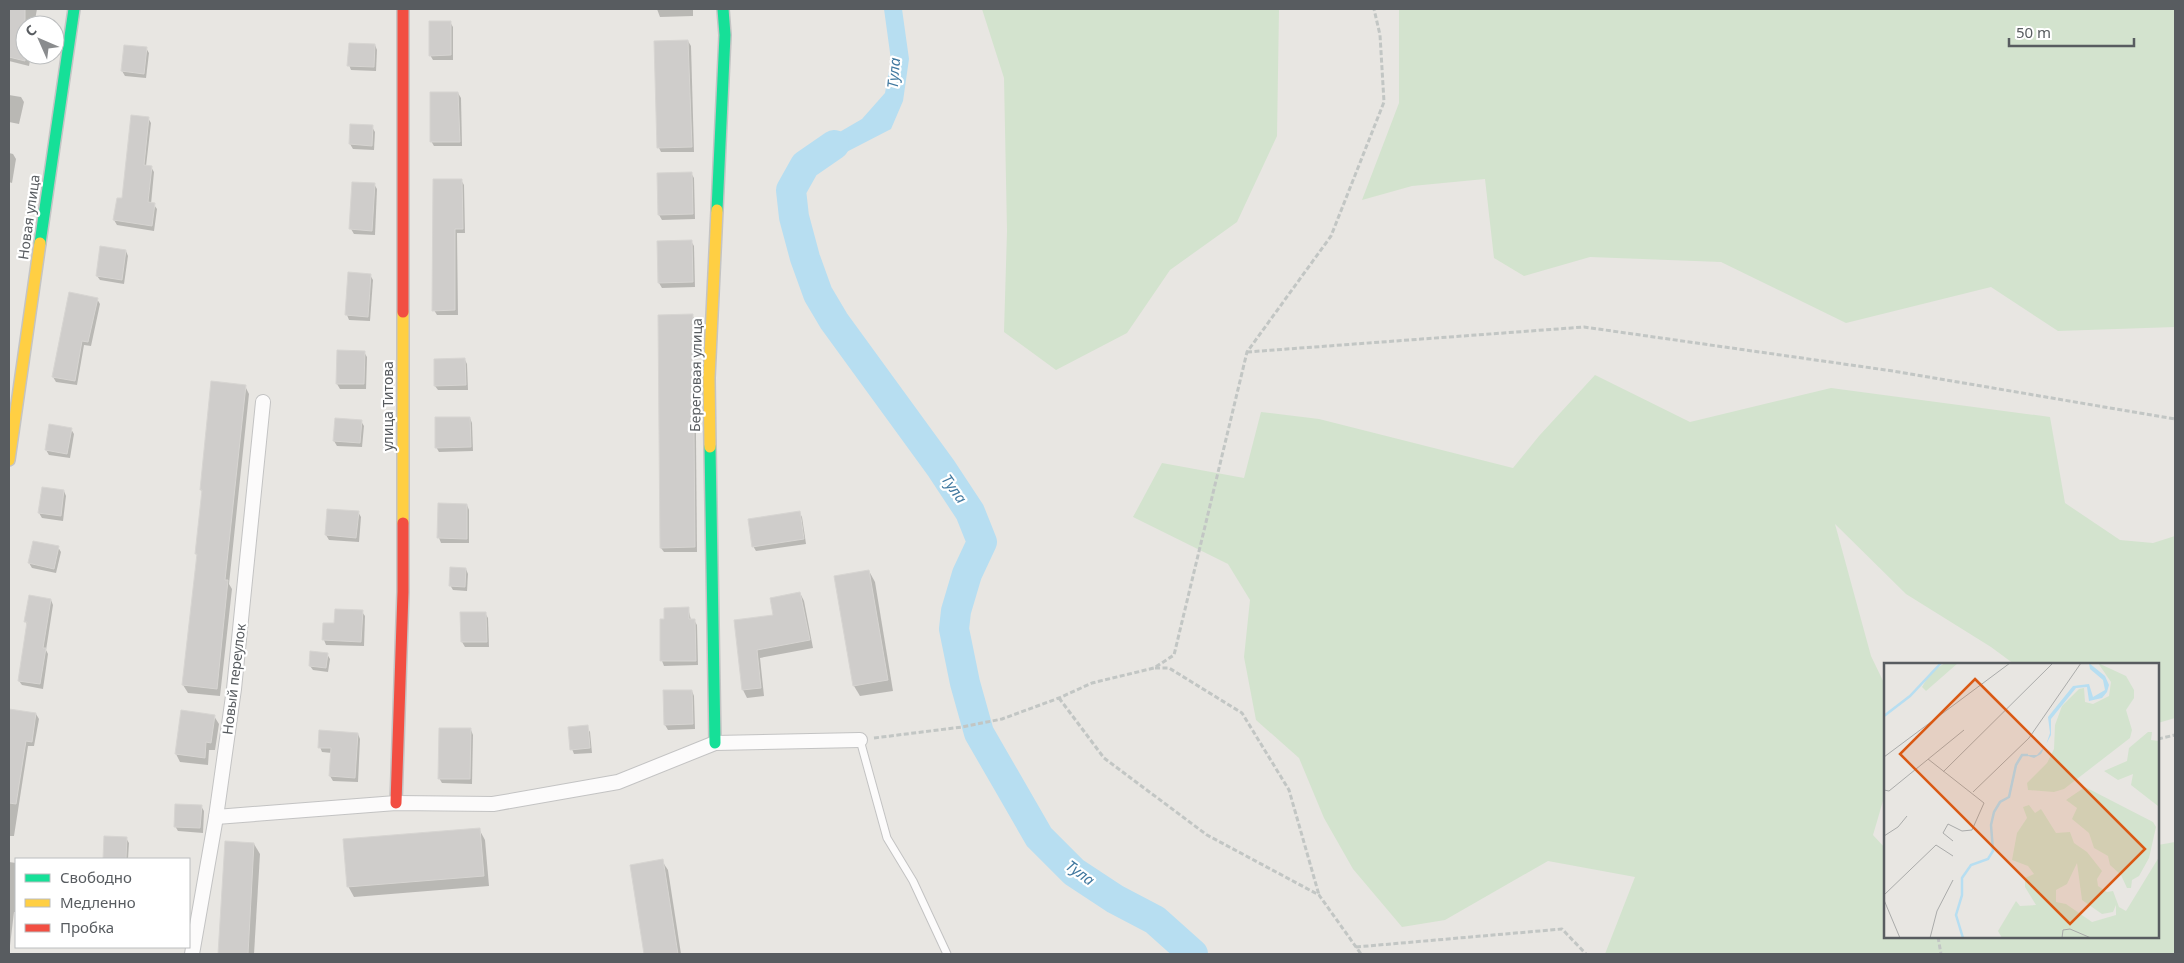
<svg xmlns="http://www.w3.org/2000/svg" width="2184" height="963" font-family="'Noto Sans',sans-serif">
<style>
.green{fill:#d3e3ce}
.water{fill:#b7def1}
.shadow{fill:#0003}
.lines{fill:none;stroke-linecap:round;stroke-linejoin:round}
.river{stroke:#b7def1;stroke-width:30}
.building{fill:#cfcdcb;stroke:#d7d5d2}
.lane-casing{stroke:#c3c3c3;stroke-width:9}
.street-casing{stroke:#c3c3c3;stroke-width:16}
.fast-casing{stroke:#c4c4c4;stroke-width:14}
.slow-casing{stroke:#c4c4c4;stroke-width:14}
.jam-casing{stroke:#c4c4c4;stroke-width:14}
.path{stroke:#c2c6c4;stroke-width:3;stroke-dasharray:5 2.5;stroke-linecap:butt}
.lane{stroke:#fcfbfb;stroke-width:7}
.street{stroke:#fcfbfb;stroke-width:14}
.fast{stroke:#16e098;stroke-width:11}
.slow{stroke:#ffcf43;stroke-width:11}
.jam{stroke:#f24e42;stroke-width:11}
.labels{text-anchor:middle;stroke-width:4.5;stroke-linejoin:round;paint-order:stroke}
.street-label{font-size:14px;fill:#585c60;stroke:#fff}
.water-label{font-size:15px;font-style:italic;fill:#40789f;stroke:#fff}
.inset-river{fill:none;stroke:#b7def1;stroke-width:2.5}
.inset-road{fill:none;stroke:#aaabaa;stroke-width:1}
.view{fill:#da5914;fill-opacity:0.15;stroke:#da5914;stroke-width:2.5}
.inset-edge{fill:none;stroke:#585c60;stroke-width:2.5}
</style>
<rect width="100%" height="100%" fill="#e8e6e2"/>
<!-- green -->
<g class="green">
<polygon points="982,9 1279,9 1277,136 1237,222 1170,270 1127,333 1056,370 1004,332 1007,231 1004,78"/>
<polygon points="1399,9 2175,9 2175,327 2058,331 1991,287 1846,323 1721,262 1590,257 1524,276 1494,258 1485,179 1412,186 1362,200 1399,103"/>
<polygon points="1595,375 1690,422 1831,388 2050,417 2065,503 2120,540 2153,543 2175,536 2175,718 2158,723 2158,664 2014,664 1991,647 1906,594 1835,524 1871,656 1885,685 1885,794 1873,835 1885,848 1885,937 2158,937 2158,845 2175,842 2175,954 1605,954 1635,877 1548,861 1445,920 1402,927 1353,869 1324,818 1299,758 1256,720 1244,657 1250,600 1228,564 1133,517 1162,463 1244,478 1261,412 1319,419 1513,468 1539,436"/>
</g>
<!-- water -->
<polygon class="water" points="884,9 902,9 909,59 903,101 891,129 829,161 811,173 795,165 800,155 862,119 885,93 891,60"/>
<!-- shadow -->
<g class="shadow">
<polygon points="9,9 37,9 34,25 25,25 25,55 31,55 29,66 9,61"/>
<polygon points="657,9 693,9 693,16 660,17"/>
<polygon points="450,22 453,27 453,60 433,60 430,55"/>
<polygon points="688,41 691,46 694,152 661,152 659,148"/>
<polygon points="375,45 377,50 376,71 351,70 349,65"/>
<polygon points="146,48 149,53 146,78 125,76 122,71"/>
<polygon points="458,93 461,98 462,146 434,146 431,141"/>
<polygon points="9,95 21,97 24,102 19,124 9,122"/>
<polygon points="148,118 151,123 146,166 151,167 154,172 151,204 154,205 157,209 154,231 117,225 114,220 123,200"/>
<polygon points="372,127 375,132 374,150 353,149 350,144"/>
<polygon points="9,153 13,154 16,159 12,183 9,182"/>
<polygon points="691,173 694,178 695,219 662,220 659,215"/>
<polygon points="461,180 464,185 465,233 457,233 458,315 437,315 434,310"/>
<polygon points="374,184 377,189 375,235 354,234 351,229"/>
<polygon points="691,241 694,246 695,287 662,288 659,283"/>
<polygon points="126,251 128,256 124,284 100,280 97,276"/>
<polygon points="370,275 373,280 370,321 349,320 347,315"/>
<polygon points="97,299 100,304 91,346 84,345 77,385 56,382 53,377"/>
<polygon points="692,315 695,320 697,552 664,552 661,548"/>
<polygon points="364,352 367,357 366,389 340,389 337,384"/>
<polygon points="465,360 467,364 468,390 438,390 435,386"/>
<polygon points="245,386 249,394 229,584 232,589 220,696 188,693 183,685 198,556 196,554 203,493 201,490"/>
<polygon points="470,418 472,423 473,451 439,452 436,447"/>
<polygon points="361,421 364,426 362,447 337,446 334,441"/>
<polygon points="71,429 74,434 70,458 49,455 46,450"/>
<polygon points="64,491 66,496 63,521 42,518 39,513"/>
<polygon points="467,505 469,510 469,543 441,543 439,538"/>
<polygon points="328,510 358,512 361,517 359,542 329,540 326,535"/>
<polygon points="799,512 802,517 806,544 756,551 753,546"/>
<polygon points="58,547 61,552 56,573 32,568 29,563"/>
<polygon points="466,569 468,574 467,591 453,590 450,585"/>
<polygon points="869,571 875,582 893,691 860,696 854,686 836,577"/>
<polygon points="800,593 804,601 813,648 760,658 764,696 747,698 743,690 735,621 775,616"/>
<polygon points="51,600 53,605 46,650 48,654 43,689 22,685 19,681 28,626 25,621"/>
<polygon points="688,608 691,620 694,620 697,625 698,665 664,666 662,661 661,621"/>
<polygon points="362,612 365,616 364,646 326,645 324,640 336,625"/>
<polygon points="462,613 485,613 488,618 489,647 465,647 462,642"/>
<polygon points="327,654 330,659 328,672 313,670 310,666"/>
<polygon points="692,691 694,696 695,729 668,730 665,725"/>
<polygon points="9,710 36,714 39,719 34,746 28,746 14,836 9,836"/>
<polygon points="214,716 219,724 215,750 209,750 208,765 180,762 176,754"/>
<polygon points="587,727 590,732 592,753 574,754 572,749"/>
<polygon points="471,730 473,735 472,784 442,783 439,778"/>
<polygon points="358,734 360,739 358,782 333,781 330,776 332,753 322,752 320,747"/>
<polygon points="201,806 204,811 203,833 178,831 175,826"/>
<polygon points="479,829 485,840 489,886 354,897 348,886"/>
<polygon points="105,838 126,838 129,843 128,859 104,859"/>
<polygon points="226,842 254,844 260,854 254,954 219,954"/>
<polygon points="662,861 668,870 681,954 646,954 631,866"/>
<polygon points="9,862 16,863 16,912 14,912 9,954"/>
</g>
<g class="lines">
<!-- river -->
<polyline class="river" points="834,145 805,165 791,190 794,217 805,258 818,294 834,321 941,468 970,512 982,542 967,574 956,611 954,629 965,683 979,733 1039,837 1074,872 1115,899 1155,920 1193,954"/>
</g>
<!-- building -->
<g class="building">
<polygon points="9,9 25,9 25,61 9,57"/>
<polygon points="429,21 451,21 451,55 429,56"/>
<polygon points="688,40 692,147 657,148 654,41"/>
<polygon points="349,43 375,44 374,67 347,66"/>
<polygon points="124,45 147,47 144,74 121,71"/>
<polygon points="430,92 458,92 460,142 430,142"/>
<polygon points="131,115 149,117 144,165 152,166 148,202 155,203 152,226 113,220 117,198 122,198"/>
<polygon points="350,124 373,125 372,146 349,144"/>
<polygon points="692,172 693,214 658,215 657,173"/>
<polygon points="433,179 462,179 463,229 455,229 455,310 432,311"/>
<polygon points="352,182 375,183 372,231 349,229"/>
<polygon points="692,240 693,282 658,283 657,241"/>
<polygon points="100,246 126,250 122,280 96,276"/>
<polygon points="348,272 371,274 368,317 345,315"/>
<polygon points="69,292 98,298 88,342 82,341 75,381 52,377"/>
<polygon points="693,314 695,547 660,548 658,315"/>
<polygon points="337,350 365,351 364,384 336,384"/>
<polygon points="465,358 466,385 434,386 434,359"/>
<polygon points="211,381 246,385 225,580 228,580 217,689 182,685 197,554 195,554 202,490 200,490"/>
<polygon points="435,417 470,417 471,447 435,448"/>
<polygon points="335,418 362,420 360,443 333,441"/>
<polygon points="49,424 72,428 67,454 45,450"/>
<polygon points="42,487 64,490 61,516 38,513"/>
<polygon points="438,503 467,504 467,539 437,538"/>
<polygon points="327,509 359,511 356,538 325,535"/>
<polygon points="800,511 804,539 752,547 748,519"/>
<polygon points="33,541 59,546 54,569 28,563"/>
<polygon points="450,567 466,568 465,587 449,586"/>
<polygon points="869,570 888,680 853,686 834,576"/>
<polygon points="800,592 810,640 757,650 761,688 742,690 734,620 773,615 770,598"/>
<polygon points="29,595 51,599 43,648 46,648 40,684 18,681 27,622 24,622"/>
<polygon points="689,607 689,619 695,619 696,661 660,661 660,619 664,619 664,608"/>
<polygon points="335,609 363,610 361,642 322,640 323,623 334,623"/>
<polygon points="460,612 486,612 487,642 461,642"/>
<polygon points="310,651 328,653 326,668 309,666"/>
<polygon points="663,690 692,690 693,724 664,725"/>
<polygon points="9,709 36,713 32,742 26,741 16,804 9,803"/>
<polygon points="181,710 215,715 211,743 206,742 205,758 175,754"/>
<polygon points="588,725 590,748 570,750 568,727"/>
<polygon points="439,728 471,728 470,779 438,779"/>
<polygon points="319,730 358,733 355,778 329,776 331,748 318,748"/>
<polygon points="175,804 202,805 200,828 174,827"/>
<polygon points="480,828 484,876 347,887 343,839"/>
<polygon points="104,836 127,837 126,859 103,859"/>
<polygon points="225,841 254,843 248,954 218,954"/>
<polygon points="663,859 678,954 644,954 630,865"/>
</g>
<g class="lines">
<!-- lane casing -->
<g class="lane-casing">
<polyline id="lane" points="860,740 887,838 913,881 947,954"/>
</g>
<!-- street casing -->
<g class="street-casing">
<g id="street">
<polyline points="216,817 396,803 493,804 618,782 715,743 860,740"/>
<polyline points="192,954 216,817 234,689 263,402"/>
</g>
</g>
<!-- fast casing -->
<g class="fast-casing">
<g id="fast">
<polyline points="717,210 725,35 723,9"/>
<polyline points="40,243 74,9"/>
<polyline points="710,447 715,743"/>
</g>
</g>
<!-- slow casing -->
<g class="slow-casing">
<g id="slow">
<polyline points="403,312 403,523"/>
<polyline points="710,447 709,378 717,210"/>
<polyline points="9,460 40,243"/>
</g>
</g>
<!-- jam casing -->
<g class="jam-casing">
<g id="jam">
<polyline points="403,9 403,312"/>
<polyline points="396,803 403,592 403,523"/>
</g>
</g>
<!-- path -->
<g class="path">
<polyline points="1247,352 1584,327 1893,371 2175,419"/>
<polyline points="1155,668 1169,668 1242,713 1289,790 1319,895"/>
<polyline points="1059,698 1104,758 1207,835 1319,895 1361,954"/>
<polyline points="874,738 962,727 1002,719 1059,698 1092,683 1154,668 1174,655 1247,352 1331,236 1384,102 1380,35 1374,9"/>
<polyline points="2158,739 2175,735"/>
<polyline points="1938,937 1941,954"/>
<polyline points="1356,947 1562,929 1586,954"/>
</g>
<!-- lane -->
<use href="#lane" class="lane"/>
<!-- street -->
<use href="#street" class="street"/>
<!-- fast -->
<use href="#fast" class="fast"/>
<!-- slow -->
<use href="#slow" class="slow"/>
<!-- jam -->
<use href="#jam" class="jam"/>
</g>
<g class="labels">
<!-- street labels -->
<g class="street-label">
<text transform="translate(29 217) rotate(-82)" y="5">Новая улица</text>
<text transform="translate(696 375) rotate(-89)" y="5">Береговая улица</text>
<text transform="translate(388 406) rotate(-90)" y="5">улица Титова</text>
<text transform="translate(234 679) rotate(-83)" y="5">Новый переулок</text>
</g>
<!-- water labels -->
<g class="water-label">
<text transform="translate(894 73) rotate(-85)" y="5">Тула</text>
<text transform="translate(954 489) rotate(54)" y="5">Тула</text>
<text transform="translate(1080 873) rotate(36)" y="5">Тула</text>
</g>
</g>
<!-- overview -->
<g transform="translate(1884 663)">
<rect width="275" height="275" fill="#e8e6e2"/>
<path d="M61,0H74L42,28L38,24L47,9ZM214,0L242,13L250,27V35L242,47L248,67L246,75L180,126L170,129L144,127L143,120L163,100L170,86L171,62L178,43L195,26L200,25L201,39L209,41L225,33L227,19ZM264,69H268L267,77L275,78L274,143L247,122L249,111L234,117L220,108L243,98L245,85ZM201,124L269,159L272,164L265,195L255,213L248,217L247,225H243L237,212L226,202L224,193L210,185L205,170L188,156L193,145L182,137ZM145,142L151,150L157,146L172,170L186,169L190,180L203,189L218,208L213,216L214,223L223,229L229,228L235,244L242,248L275,194V275H118L114,268L132,238L136,243L152,242L141,224V215L150,211L144,203L128,197L133,170L143,155L139,144ZM193,200L198,237L218,251L229,249L232,242V252L208,259L182,241L172,239V227L183,221Z" fill="#d3e3ce" fill-rule="evenodd"/>
<path d="M205,0L221,13L225,22L223,29L218,35L205,38L203,24L192,25L167,56V72L157,91L150,95L141,92H153L162,82L166,70L164,54L189,23L205,21L209,34L221,27L219,17L206,6Z" fill="#b7def1"/>
<path class="inset-river" d="M0,53L26,33L57,0M79,275L72,252L78,232V215L87,202L104,196L109,188L107,162L110,149L116,139L125,134L132,102L138,92H144"/>
<path class="inset-road" d="M0,94L126,0M44,96L100,140L88,167L78,168L64,161L59,170L69,178M59,109L169,0M0,127L5,128L80,67M89,129L145,75L197,0M0,173L14,164L23,153M0,232L52,182L69,193M0,237L16,275M46,275L53,248L69,217M178,275L179,267L186,266L207,275"/>
<path class="view" d="M91,16L261,186L186,261L16,91Z"/>
<rect width="275" height="275" class="inset-edge"/>
</g>
<!-- border -->
<rect width="2184" height="963" fill="none" stroke="#585c60" stroke-width="20"/>
<!-- legend -->
<rect x="15" y="858" width="175" height="90" fill="#ffffff" stroke="#bcbebf"/>
<rect x="25" y="874" width="25" height="8" fill="#16e098" stroke="#bcbebf"/>
<text x="60" y="883" font-size="15" fill="#585c60">Свободно</text>
<rect x="25" y="899" width="25" height="8" fill="#ffcf43" stroke="#bcbebf"/>
<text x="60" y="908" font-size="15" fill="#585c60">Медленно</text>
<rect x="25" y="924" width="25" height="8" fill="#f24e42" stroke="#bcbebf"/>
<text x="60" y="933" font-size="15" fill="#585c60">Пробка</text>
<!-- north arrow -->
<g transform="translate(40 40) rotate(315)"><circle r="24" fill="#ffffff" stroke="#bcbebf"/>
<path d="M0-4L9 19L0 12L-9 19Z" fill="#8a8c8e"/>
<text y="-8" font-size="14" font-weight="bold" text-anchor="middle" fill="#585c60">С</text>
</g>
<!-- scale -->
<path d="M2009 38v8h125v-8" fill="none" stroke="#585c60" stroke-width="2.5"/>
<text x="2016" y="38" font-size="15" fill="#585c60" stroke="#ffffff" stroke-width="4" paint-order="stroke">50 m</text>
</svg>
